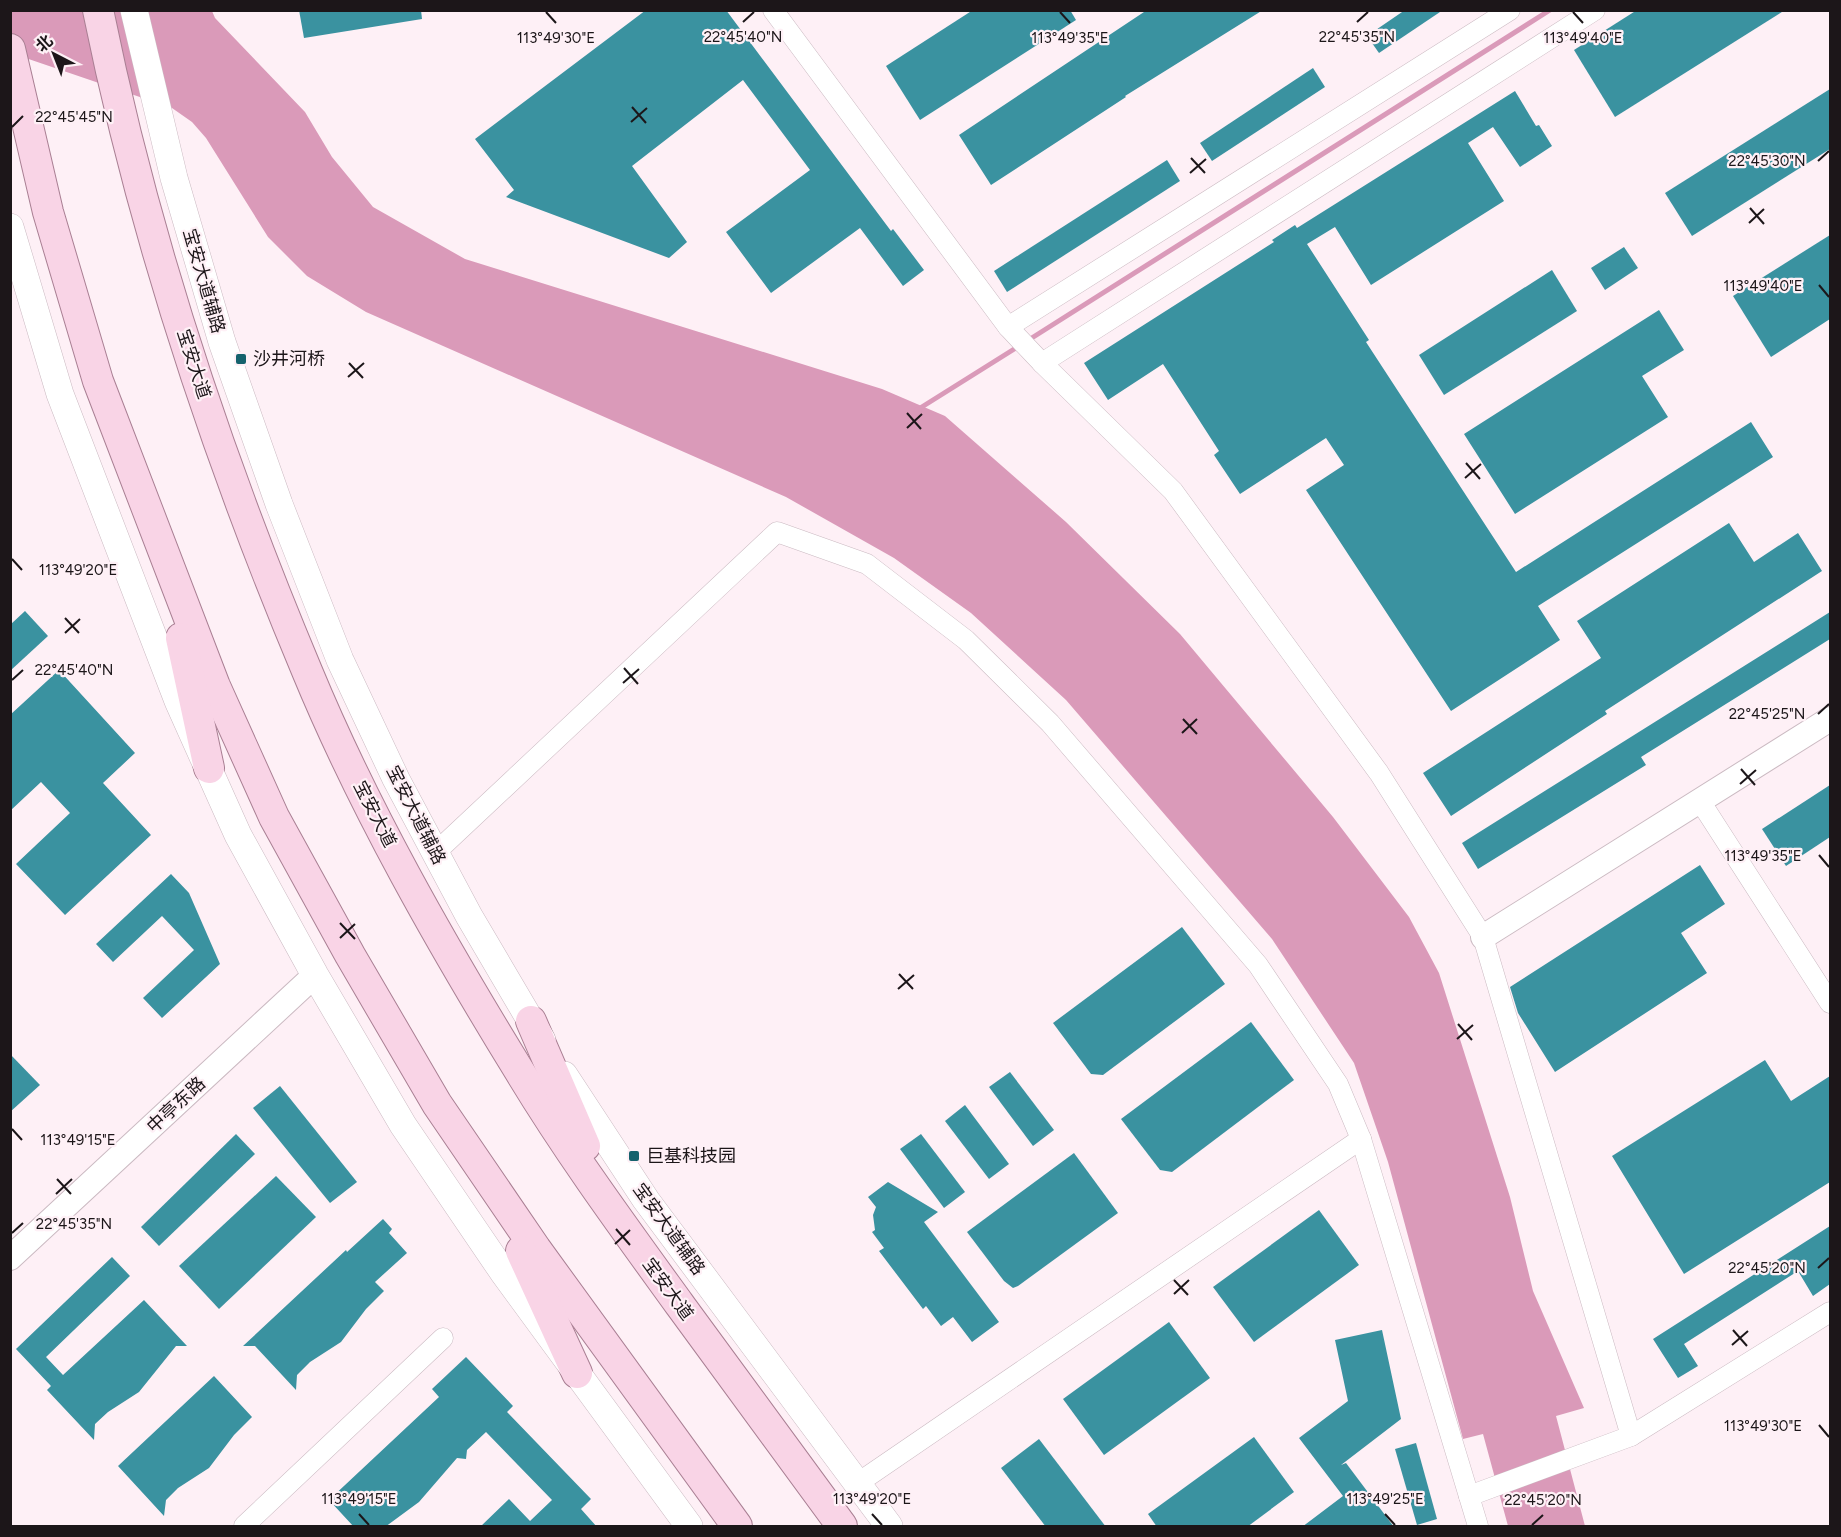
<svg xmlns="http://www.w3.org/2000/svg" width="1841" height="1537" font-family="Figtree,'Noto Sans SC',sans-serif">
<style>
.water{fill:#da9ab9}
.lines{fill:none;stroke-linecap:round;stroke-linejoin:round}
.stream{stroke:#da9ab9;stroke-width:5}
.building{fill:#3a92a0}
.minor-casing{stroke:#cbbac2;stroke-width:21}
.tertiary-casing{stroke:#cbbac2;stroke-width:26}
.secondary-casing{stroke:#cbbac2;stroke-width:28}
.primary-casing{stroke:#a97f93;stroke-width:32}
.minor{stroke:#fff;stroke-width:20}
.tertiary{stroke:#fff;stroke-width:24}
.secondary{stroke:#fff;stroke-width:27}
.primary{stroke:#f9d4e6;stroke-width:30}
.ticks{fill:none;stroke:#1c1619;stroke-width:2}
.poi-dot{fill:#15626d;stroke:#fef0f6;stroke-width:2}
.labels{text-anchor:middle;stroke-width:4.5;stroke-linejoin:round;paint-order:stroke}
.street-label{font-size:18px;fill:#1c1619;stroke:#fef0f6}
.poi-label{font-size:18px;fill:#1c1619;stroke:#fef0f6;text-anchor:start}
.ticks-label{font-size:15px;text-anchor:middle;fill:#1c1619;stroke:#fef0f6;stroke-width:4.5;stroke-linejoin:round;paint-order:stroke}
</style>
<rect width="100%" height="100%" fill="#fef0f6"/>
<!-- water -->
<polygon class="water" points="11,11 212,11 215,18 305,112 332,157 373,207 465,259 882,389 945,416 1066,522 1180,634 1333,817 1409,917 1439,973 1510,1197 1533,1291 1584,1408 1556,1416 1585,1526 1508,1526 1483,1434 1463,1439 1388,1162 1354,1063 1272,939 1066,700 971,613 894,558 786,497 366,312 307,276 268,237 206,138 192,122 172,108 11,53"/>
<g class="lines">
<!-- stream -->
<g class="stream">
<polyline points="1027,341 1550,10"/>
<polyline points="917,410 1019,346"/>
</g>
</g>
<!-- building -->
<g class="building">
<polygon points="299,10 421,10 422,19 304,38"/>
<polygon points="646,10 726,10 891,231 893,229 924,270 903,286 860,228 771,293 726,232 810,170 743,80 632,166 687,242 669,258 506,197 514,190 475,139"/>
<polygon points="973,10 1070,10 1076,20 920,120 886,66"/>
<polygon points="1147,10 1263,10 1125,96 1126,97 991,185 959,135"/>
<polygon points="1405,10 1443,10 1379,53 1367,36"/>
<polygon points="1637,10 1785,10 1615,117 1574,50"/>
<polygon points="1313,68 1325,87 1212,161 1200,143"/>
<polygon points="1830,89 1830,149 1692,236 1665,193"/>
<polygon points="1515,91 1536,126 1539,125 1552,146 1520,167 1493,127 1468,143 1504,201 1371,285 1335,227 1307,244 1369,340 1366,342 1516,572 1751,422 1773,457 1538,606 1560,640 1451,711 1306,490 1344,465 1326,438 1240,494 1214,455 1219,451 1163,364 1108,400 1084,363 1274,242 1272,240 1295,225 1297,228"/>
<polygon points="1167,160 1180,181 1007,292 994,271"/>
<polygon points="1830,235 1830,319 1771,357 1733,296"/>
<polygon points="1624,247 1638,268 1605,290 1591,268"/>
<polygon points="1552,270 1577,311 1444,395 1419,355"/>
<polygon points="1659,310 1684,350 1642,376 1668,417 1515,514 1464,434"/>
<polygon points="1729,523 1754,562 1798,533 1822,571 1605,711 1607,714 1451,816 1423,773 1601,658 1577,621"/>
<polygon points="25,611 48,636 10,671 10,625"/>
<polygon points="1830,612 1830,639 1641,757 1646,765 1478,869 1462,843"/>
<polygon points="59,670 135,753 103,783 151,835 65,915 16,864 70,813 41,782 10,811 10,715"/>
<polygon points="1830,785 1830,837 1786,866 1762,829"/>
<polygon points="1700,865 1725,904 1681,933 1707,973 1555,1072 1518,1013 1510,987"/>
<polygon points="171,874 189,893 220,964 162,1018 143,998 194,950 162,916 113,962 96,944"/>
<polygon points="1182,927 1225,984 1103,1075 1091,1074 1053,1023"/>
<polygon points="1251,1022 1294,1080 1172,1172 1160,1170 1121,1119"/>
<polygon points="10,1054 40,1085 10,1112"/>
<polygon points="1765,1060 1791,1101 1830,1076 1830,1182 1684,1274 1612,1156"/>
<polygon points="1010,1072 1054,1130 1033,1146 989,1087"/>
<polygon points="280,1086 357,1182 330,1203 253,1108"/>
<polygon points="965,1105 1009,1164 989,1179 945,1121"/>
<polygon points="236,1134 255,1154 159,1246 141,1227"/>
<polygon points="921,1134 965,1192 944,1208 900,1149"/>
<polygon points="1074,1153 1118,1213 1018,1286 1013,1288 1004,1281 967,1232"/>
<polygon points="276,1176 316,1217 219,1309 179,1266"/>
<polygon points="888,1182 938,1212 924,1222 999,1322 972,1342 953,1317 941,1326 926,1306 923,1309 879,1251 884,1248 872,1232 875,1230 873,1215 876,1207 868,1197"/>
<polygon points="1319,1210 1359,1265 1254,1342 1213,1287"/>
<polygon points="383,1219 392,1229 389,1233 407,1253 375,1282 384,1291 366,1309 341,1342 310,1362 297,1375 296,1390 255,1346 243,1346 346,1250 347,1252"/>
<polygon points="1830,1226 1830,1284 1813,1296 1798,1271 1684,1344 1698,1366 1678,1378 1653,1339"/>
<polygon points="112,1257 130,1276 46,1357 63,1375 144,1300 187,1346 176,1346 139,1392 108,1412 95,1424 94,1440 47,1390 51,1386 16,1349"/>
<polygon points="1169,1322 1210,1378 1104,1455 1063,1399"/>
<polygon points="1382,1330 1401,1419 1341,1465 1346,1463 1394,1527 1302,1527 1343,1496 1299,1438 1348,1401 1335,1340"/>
<polygon points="466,1357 513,1406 507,1412 591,1499 581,1509 597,1527 480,1527 509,1499 530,1521 552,1500 486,1432 467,1450 466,1459 457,1458 419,1502 385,1527 354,1527 329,1500 439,1397 432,1389"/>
<polygon points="214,1376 252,1417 234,1435 209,1468 178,1488 166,1500 164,1516 118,1466"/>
<polygon points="1254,1437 1294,1492 1247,1527 1157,1527 1148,1514"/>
<polygon points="1039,1439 1106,1527 1046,1527 1001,1468"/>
<polygon points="1416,1443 1437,1519 1417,1525 1395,1449"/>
</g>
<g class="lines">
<!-- minor casing -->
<g class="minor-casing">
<g id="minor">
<polyline points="773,10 1008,327 1042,363 1173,491 1379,773 1483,937 1631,1436"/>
<polyline points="1008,327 1510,10"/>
<polyline points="1042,363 1595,10"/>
<polyline points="1700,801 1830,1003"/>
<polyline points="435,853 777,532 867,564 966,640 1050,723 1258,965 1338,1084 1361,1139 1478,1526"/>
<polyline points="858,1483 1361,1139"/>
<polyline points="1469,1496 1631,1436 1830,1312"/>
<polyline points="244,1526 443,1338"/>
</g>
</g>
<!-- tertiary casing -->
<g class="tertiary-casing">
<g id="tertiary">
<polyline points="1483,937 1830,719"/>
<polyline points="10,1258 315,975"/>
</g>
</g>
<!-- secondary casing -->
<g class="secondary-casing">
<g id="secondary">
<polyline points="134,10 174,178 222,342 279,504 340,660 396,779 469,916 542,1040"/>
<polyline points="10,227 60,394 178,701 238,835 315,975 403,1125 503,1272 689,1526"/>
<polyline points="564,1075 646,1200 889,1526"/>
</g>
</g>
<!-- primary casing -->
<g class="primary-casing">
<g id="primary">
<path d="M98,10C144,237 218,459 307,671C364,809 442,945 520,1072C569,1153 625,1229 680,1305C734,1379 788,1453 842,1526"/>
<polyline points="10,49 48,212 98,381 215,686 274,817 350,955 437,1104 536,1249 737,1526"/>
<polyline points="181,638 209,768"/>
<polyline points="531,1021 585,1146"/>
<polyline points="521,1251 577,1373"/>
</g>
</g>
<!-- minor -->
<use href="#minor" class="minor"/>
<!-- tertiary -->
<use href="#tertiary" class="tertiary"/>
<!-- secondary -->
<use href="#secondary" class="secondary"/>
<!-- primary -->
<use href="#primary" class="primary"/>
</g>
<!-- ticks -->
<path class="ticks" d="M546,12L556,23M1060,12L1070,23M1573,12L1583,23M743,22L754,12M1357,22L1368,12M632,107L646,123M631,122L647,108M12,127L23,116M1191,158L1205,173M1818,161L1829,151M1190,173L1206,159M1750,208L1764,224M1749,223L1764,209M1819,285L1829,297M349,363L363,378M348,377L364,363M907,413L921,429M907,428L922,414M1466,463L1480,479M1465,478L1481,464M12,559L22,570M65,618L79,633M65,633L80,619M624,668L638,684M12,680L23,670M623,683L639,669M1818,714L1829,704M1183,719L1197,734M1182,733L1197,719M1741,769L1755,785M1740,784L1756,770M1819,855L1829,867M340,923L355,939M340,938L355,924M899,974L913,989M898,989L914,975M1458,1024L1472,1040M1457,1039L1473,1025M12,1129L22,1140M57,1179L71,1194M56,1194L72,1179M616,1229L630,1245M12,1233L23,1223M615,1244L630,1230M1818,1268L1829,1258M1174,1280L1188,1295M1174,1294L1189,1280M1733,1330L1747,1346M1732,1345L1748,1331M1819,1425L1829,1437M359,1514L369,1525M872,1514L882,1525M1385,1514L1395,1525M1532,1525L1543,1515"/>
<!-- markers -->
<g class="poi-dot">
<rect x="235" y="353" width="12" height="12" rx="3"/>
<rect x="628" y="1150" width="12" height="12" rx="3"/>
</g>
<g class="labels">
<!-- street labels -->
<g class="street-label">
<text transform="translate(204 281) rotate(74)" y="6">宝安大道辅路</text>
<text transform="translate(194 364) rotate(72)" y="6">宝安大道</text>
<text transform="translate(375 814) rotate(63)" y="6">宝安大道</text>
<text transform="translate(416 815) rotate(63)" y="6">宝安大道辅路</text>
<text transform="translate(176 1105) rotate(-43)" y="6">中亭东路</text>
<text transform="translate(669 1229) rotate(54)" y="6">宝安大道辅路</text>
<text transform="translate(668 1289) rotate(54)" y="6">宝安大道</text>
</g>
<!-- poi labels -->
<g class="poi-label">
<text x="253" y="365">沙井河桥</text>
<text x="646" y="1162">巨基科技园</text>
</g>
</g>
<g class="ticks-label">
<text x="1357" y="42">22°45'35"N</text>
<text x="743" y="42">22°45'40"N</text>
<text x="1583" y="43">113°49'40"E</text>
<text x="556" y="43">113°49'30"E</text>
<text x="1070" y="43">113°49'35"E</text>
<text x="74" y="122">22°45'45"N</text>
<text x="1767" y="166">22°45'30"N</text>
<text x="1763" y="291">113°49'40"E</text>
<text x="78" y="575">113°49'20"E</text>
<text x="74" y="675">22°45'40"N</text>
<text x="1767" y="719">22°45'25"N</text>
<text x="1763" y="861">113°49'35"E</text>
<text x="78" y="1145">113°49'15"E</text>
<text x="74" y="1229">22°45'35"N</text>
<text x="1767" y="1273">22°45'20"N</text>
<text x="1763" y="1431">113°49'30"E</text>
<text x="359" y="1504">113°49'15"E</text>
<text x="872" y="1504">113°49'20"E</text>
<text x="1385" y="1504">113°49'25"E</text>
<text x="1543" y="1505">22°45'20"N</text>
</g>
<!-- border -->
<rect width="1841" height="1537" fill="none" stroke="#1c1619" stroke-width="24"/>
<!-- north arrow -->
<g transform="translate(54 54) rotate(318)" stroke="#fef0f6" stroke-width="4.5" paint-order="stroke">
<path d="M0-4.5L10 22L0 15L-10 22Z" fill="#1c1619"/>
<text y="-9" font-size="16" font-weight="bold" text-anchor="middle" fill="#1c1619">北</text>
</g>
</svg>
